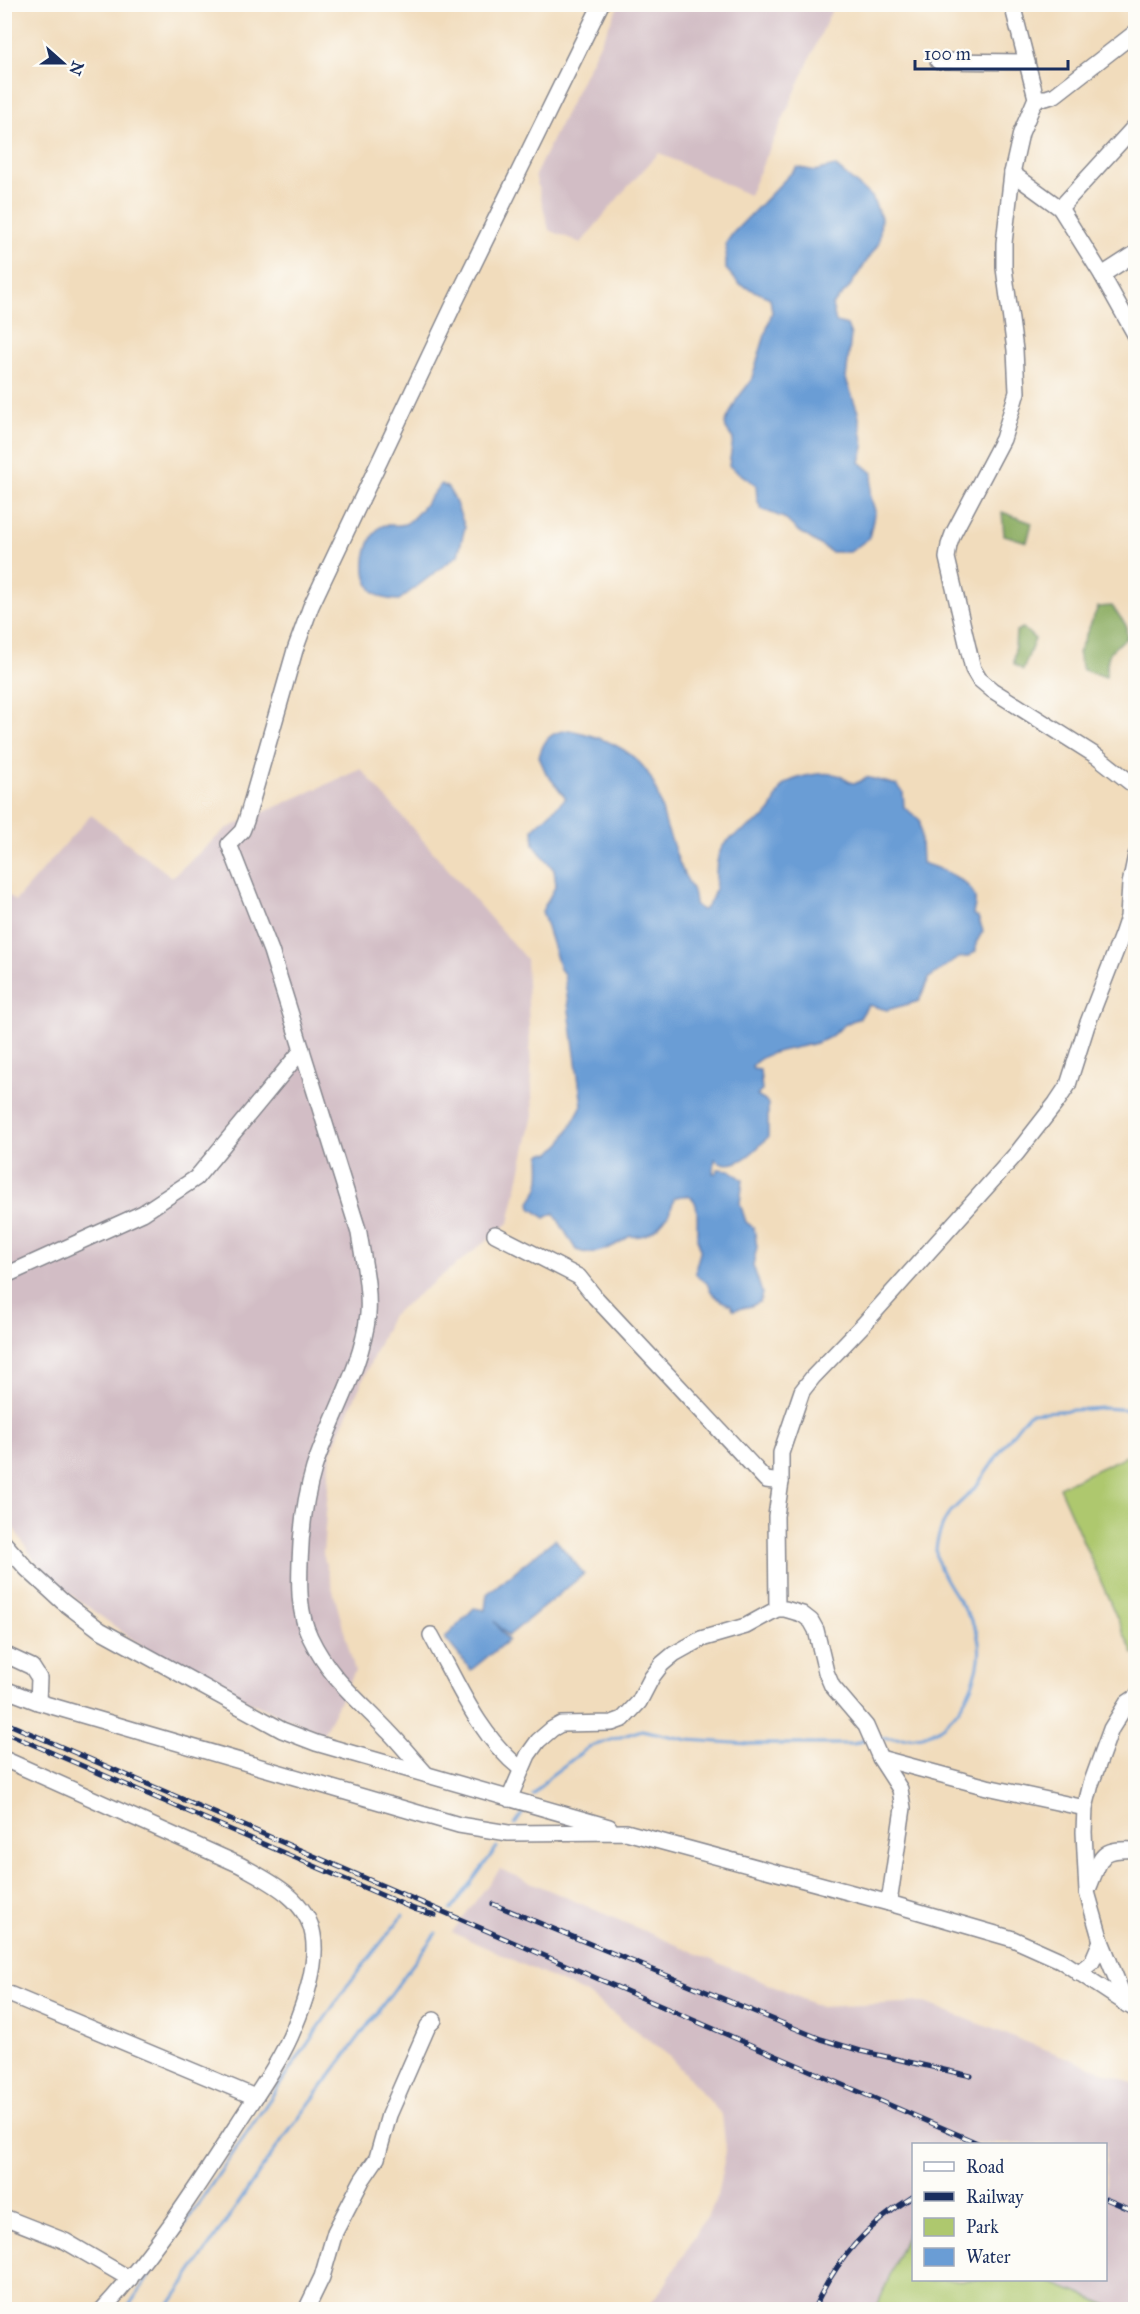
<svg xmlns="http://www.w3.org/2000/svg" width="1140" height="2314" font-family="'IM FELL Great Primer',serif">
<style>
.industrial{fill:#d2bdc5}
.green{fill:#aec86e;stroke:#647c66;stroke-width:1.5}
.forest{fill:#8aac61;stroke:#526e60;stroke-width:1.5}
.water{fill:#6a9dd5;stroke:#42669a;stroke-width:1.5}
.lines{fill:none;stroke-linecap:round;stroke-linejoin:round}
.stream{stroke:#6a9dd5;stroke-width:3}
.minor-casing{stroke:#86868d;stroke-width:18}
.minor{stroke:#fff;stroke-width:15}
.rail-casing{stroke:#1b2f5e;stroke-width:5}
.rail{stroke:#fdfcf7;stroke-width:3;stroke-dasharray:9;stroke-linecap:butt}
</style>
<rect width="100%" height="100%" fill="#fdfcf7"/>
<filter id="ink" filterUnits="userSpaceOnUse"><feTurbulence type="fractalNoise" baseFrequency=".0167" numOctaves="2"/><feDisplacementMap in="SourceGraphic" scale="12" xChannelSelector="R" yChannelSelector="G"/><feConvolveMatrix kernelMatrix="1 2 1 2 8 2 1 2 1" color-interpolation-filters="sRGB"/></filter>
<filter id="wash" filterUnits="userSpaceOnUse"><feTurbulence type="fractalNoise" baseFrequency=".008" numOctaves="4" result="noise"/><feDisplacementMap in="SourceGraphic" scale="24" xChannelSelector="R" yChannelSelector="G"/><feGaussianBlur stdDeviation="1.35" result="paint"/><feColorMatrix in="noise" values="0 0 0 0 0 0 0 0 0 0 0 0 0 0 0 0 0 1.4 0 .05"/><feComposite in="paint" operator="in"/></filter>
<g filter="url(#wash)">
<rect width="100%" height="100%" fill="#f1dcbc"/>
<!-- industrial -->
<g class="industrial">
<polygon points="619,5 834,5 749,195 659,153 623,192 581,243 549,230 535,175"/>
<polygon points="361,769 526,959 533,1115 509,1223 392,1315 331,1451 323,1554 355,1671 323,1734 172,1668 44,1575 5,1515 4,890 15,901 91,815 172,877 226,829"/>
<polygon points="500,1869 821,2007 923,2002 1135,2084 1135,2309 1118,2309 1045,2280 1106,2280 1106,2144 914,2144 913,2225 911,2225 876,2309 646,2309 665,2285 716,2201 726,2151 722,2115 668,2055 587,1994 452,1932"/>
</g>
<!-- green -->
<g class="green">
<polygon points="1135,1452 1136,1653 1133,1654 1059,1487"/>
<polygon points="911,2224 914,2225 914,2280 1045,2280 1118,2309 876,2309"/>
</g>
<!-- forest -->
<g class="forest">
<polygon points="1002,512 1032,523 1027,542 1004,535"/>
<path d="M1112,606L1126,625L1127,638C1108,651 1107,653 1106,677L1083,670L1078,653L1098,607Z"/>
<polygon points="1023,628 1035,639 1023,670 1014,664 1016,631"/>
</g>
<!-- water -->
<g class="water">
<polygon points="835,166 872,197 881,218 879,243 848,289 832,305 836,322 847,325 851,335 846,379 858,412 864,447 860,462 873,473 870,494 875,511 869,538 850,552 831,552 797,530 784,518 761,509 757,499 756,485 729,466 733,439 726,429 725,423 737,399 751,381 772,312 770,298 739,284 726,269 726,243 733,233 797,167 815,171"/>
<path d="M441,484L448,488L454,498L465,527L458,555L399,600C393,600 386,599 381,597C358,585 362,547 377,530C385,520 397,529 407,523C420,514 431,495 441,484Z"/>
<path d="M569,730C605,737 644,752 656,790C662,806 664,823 671,839C675,851 679,863 684,874C691,887 694,889 695,904L701,910L705,909C724,885 710,873 721,849C728,836 754,826 766,816C776,807 775,789 788,782C800,776 824,771 838,775C844,777 848,783 854,783C860,783 862,780 866,777L897,785L903,792L904,807L920,820L922,863C939,868 972,880 975,899C976,903 974,909 973,914L978,917L983,931L976,943V951L967,957L958,958L929,978L919,1001L887,1010L868,1005L860,1018C841,1024 842,1029 828,1038C808,1050 768,1046 752,1066L753,1069L760,1070L762,1090L757,1096L767,1102L768,1105V1137C756,1150 734,1174 715,1159L713,1173H716L718,1169L730,1170L743,1180L740,1203L746,1222L754,1228L757,1247L753,1265L762,1293L760,1302L751,1306L734,1310L731,1305C719,1301 711,1295 707,1283C703,1280 698,1279 696,1274C694,1266 700,1258 700,1250C700,1246 698,1241 697,1236C696,1219 704,1187 674,1198C671,1218 651,1240 630,1236C613,1247 596,1258 576,1250L554,1213L545,1218L531,1208L530,1202C542,1187 541,1174 540,1156L543,1153H551L562,1142L582,1105L564,974L560,969L542,911L556,885L554,870L534,845L533,829L566,798L546,773L539,757C544,739 550,732 569,730Z"/>
<polygon points="555,1539 584,1574 508,1636 494,1621 508,1640 471,1670 445,1638 474,1608 485,1610 487,1594"/>
</g>
<g class="lines">
<!-- stream -->
<g class="stream">
<path d="M875,1737C893,1739 922,1740 938,1729C965,1711 987,1665 977,1633C969,1609 937,1578 936,1551C936,1542 941,1528 945,1520C951,1509 964,1500 973,1490C993,1465 1008,1436 1030,1413L1102,1408L1136,1410"/>
<polyline points="533,1795 549,1777 589,1747 642,1730 688,1740 748,1744 854,1744 866,1739"/>
<polyline points="515,1824 525,1810"/>
<polyline points="451,1910 497,1847"/>
<polyline points="126,2310 347,1986 403,1915"/>
<polyline points="166,2310 267,2161 436,1933"/>
</g>
</g>
</g>
<g filter="url(#ink)">
<g class="lines">
<!-- minor casing -->
<g class="minor-casing">
<g id="minor">
<polyline points="1012,4 1036,98 1021,133 1012,173 1004,243 1004,268 1015,350 1017,392 1003,439 953,534 949,545 947,558 973,669 979,679 992,690 1098,757 1136,787"/>
<polyline points="938,61 1027,62"/>
<polyline points="1036,98 1046,98 1055,95 1136,32"/>
<polyline points="1012,173 1060,208 1102,275 1136,336"/>
<polyline points="1060,208 1136,125"/>
<polyline points="1102,275 1136,253"/>
<polyline points="495,1234 579,1277 595,1297 766,1480 781,1482"/>
<polyline points="4,1276 143,1213 196,1178 302,1050"/>
<polyline points="4,1543 27,1569 62,1601 100,1630 282,1730 316,1743 609,1827"/>
<polyline points="777,1609 776,1516 781,1482 781,1453 802,1391 813,1377 863,1325 1017,1153 1056,1103 1068,1085 1087,1025 1122,935 1128,917 1130,884 1136,855"/>
<path d="M431,1635C457,1682 478,1735 521,1769"/>
<polyline points="4,1654 32,1667 39,1678 38,1702"/>
<polyline points="4,1689 38,1702 459,1825 508,1833 626,1832 889,1903 1013,1939 1060,1960 1136,2010"/>
<polyline points="880,1758 987,1787 1085,1808"/>
<path d="M4,1759L240,1865C269,1881 307,1899 313,1935C318,1964 305,2002 294,2028C282,2059 257,2094 239,2122C197,2187 155,2253 102,2310"/>
<path d="M427,1775C414,1761 402,1745 388,1731C358,1699 330,1679 310,1637C299,1614 299,1588 300,1562C301,1530 305,1498 314,1468C331,1416 362,1369 368,1314C370,1288 363,1259 359,1233L271,951L229,844L242,831L246,821L295,650L311,606L454,304L601,4"/>
<polyline points="509,1799 528,1755 538,1741 552,1729 561,1724 612,1723 623,1719 639,1702 652,1677 662,1664 674,1654 701,1639 746,1626 777,1609 785,1609 802,1614 811,1621 816,1630 826,1672 832,1686 866,1726 880,1758 900,1789 903,1808 889,1903"/>
<path d="M1089,1887C1102,1855 1100,1848 1136,1850"/>
<polyline points="1078,1973 1092,1962 1101,1941"/>
<polyline points="4,1992 255,2097"/>
<polyline points="1127,2005 1101,1941 1087,1892 1084,1832 1085,1808 1091,1784 1111,1729 1127,1703 1136,1697"/>
<polyline points="4,2217 65,2241 130,2279"/>
<polyline points="306,2310 322,2277 335,2232 362,2180 377,2158 389,2115 428,2026 434,2020"/>
</g>
</g>
<!-- minor -->
<use href="#minor" class="minor"/>
<!-- rail casing -->
<g class="rail-casing">
<g id="rail">
<polyline points="4,1722 980,2144"/>
<polyline points="4,1732 414,1909 435,1915"/>
<polyline points="493,1904 821,2039 861,2051 971,2076"/>
<polyline points="1106,2199 1136,2212"/>
<polyline points="694,2310 694,2309"/>
<path d="M813,2310C837,2259 866,2225 914,2196"/>
</g>
</g>
<!-- rail -->
<use href="#rail" class="rail"/>
</g>
</g>
<!-- margin -->
<rect width="1140" height="2314" fill="none" stroke="#fdfcf7" stroke-width="24"/>
<!-- legend -->
<rect x="912" y="2143" width="195" height="138" fill="#fdfcf7" stroke="#a3aaba" stroke-width="1.5"/>
<rect x="924" y="2162" width="30" height="9" fill="#ffffff" stroke="#a3aaba" stroke-width="1.5"/>
<text x="966" y="2173" font-size="18" fill="#1b2f5e">Road</text>
<rect x="924" y="2192" width="30" height="9" fill="#1b2f5e" stroke="#a3aaba" stroke-width="1.5"/>
<text x="966" y="2203" font-size="18" fill="#1b2f5e">Railway</text>
<rect x="924" y="2218" width="30" height="18" fill="#aec86e" stroke="#a3aaba" stroke-width="1.5"/>
<text x="966" y="2233" font-size="18" fill="#1b2f5e">Park</text>
<rect x="924" y="2248" width="30" height="18" fill="#6a9dd5" stroke="#a3aaba" stroke-width="1.5"/>
<text x="966" y="2263" font-size="18" fill="#1b2f5e">Water</text>
<!-- north arrow -->
<g transform="translate(63 63) rotate(111)" stroke="#fdfcf7" stroke-width="4.5" paint-order="stroke">
<path d="M0-4.5L10 22L0 15L-10 22Z" fill="#1b2f5e"/>
<text y="-9" font-size="16" font-weight="bold" text-anchor="middle" fill="#1b2f5e">N</text>
</g>
<!-- scale -->
<path d="M915 60v9h153v-9" fill="none" stroke="#1b2f5e" stroke-width="3"/>
<text x="924" y="60" font-size="18" fill="#1b2f5e" stroke="#fdfcf7" stroke-width="4.5" paint-order="stroke">100 m</text>
</svg>
